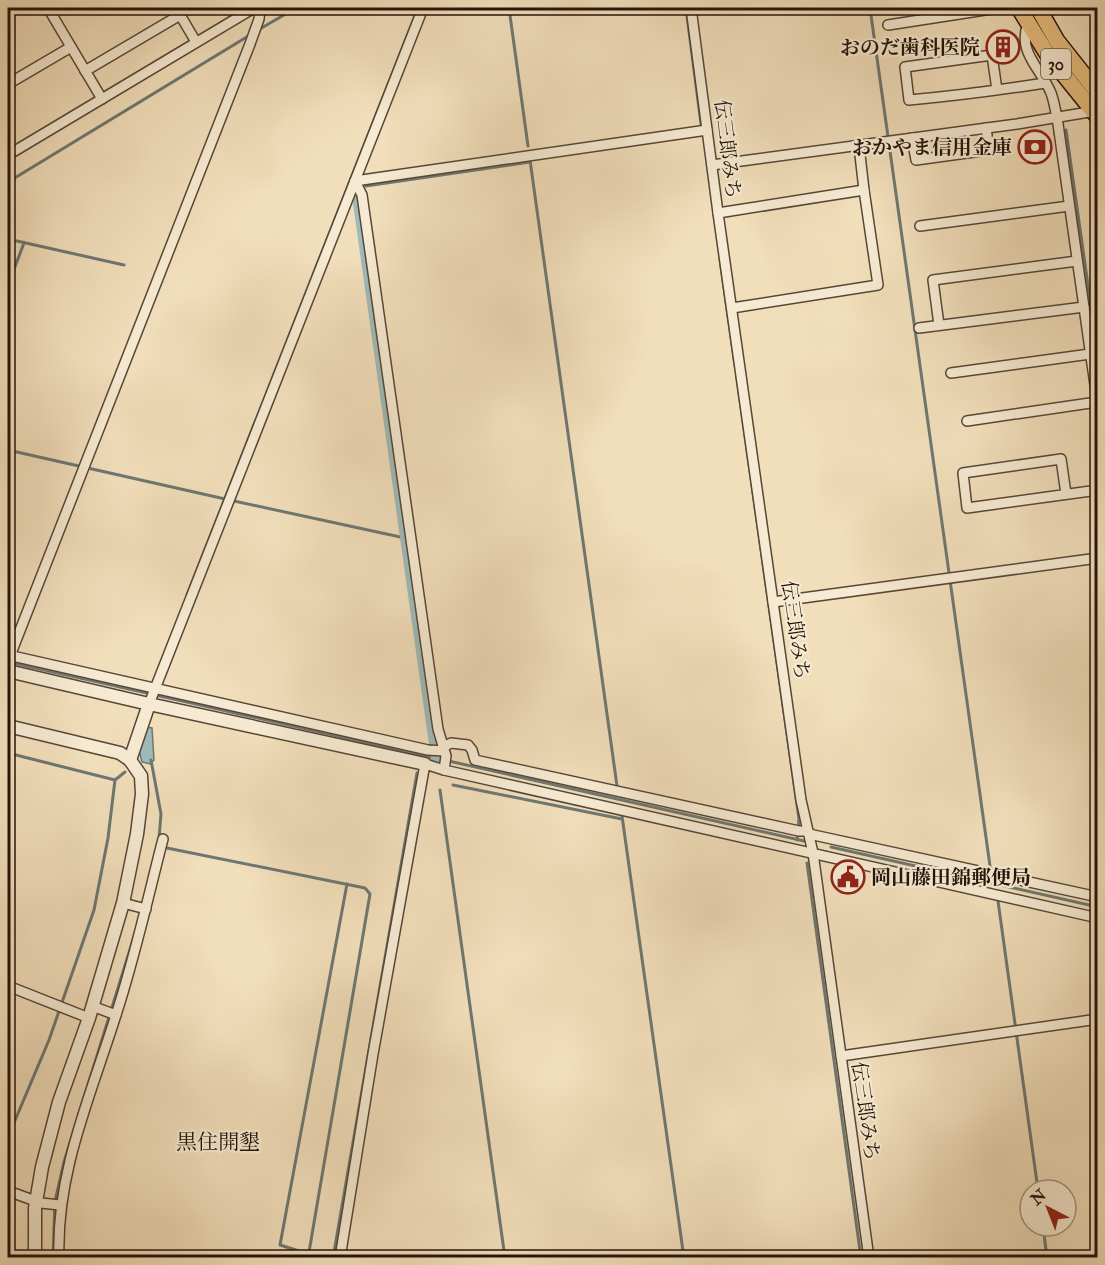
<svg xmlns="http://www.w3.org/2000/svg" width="1105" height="1265" font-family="'IM FELL Double Pica','Noto Serif JP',serif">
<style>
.water{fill:#9ebab9;stroke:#6d7773;stroke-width:1.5}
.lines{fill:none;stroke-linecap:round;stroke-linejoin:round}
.stream{stroke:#6d7773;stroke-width:3}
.canal{stroke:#9ebab9;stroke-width:10}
.minor-casing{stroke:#574636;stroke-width:12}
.tertiary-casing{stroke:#574636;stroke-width:15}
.trunk-casing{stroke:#24130a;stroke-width:18}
.minor{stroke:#f6ead2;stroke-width:9}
.tertiary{stroke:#f6ead2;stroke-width:12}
.trunk{stroke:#e8bf7d;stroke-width:15}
.labels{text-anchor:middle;stroke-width:4.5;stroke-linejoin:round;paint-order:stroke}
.shield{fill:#f6ead2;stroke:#635446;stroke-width:1.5}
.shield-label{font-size:18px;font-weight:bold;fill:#24130a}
.poi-label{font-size:20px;font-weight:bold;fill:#24130a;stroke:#f6ead2;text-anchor:end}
.street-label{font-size:20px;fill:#24130a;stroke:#f6ead2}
.neighbourhood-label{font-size:21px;fill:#24130a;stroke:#f6ead2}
</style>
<rect width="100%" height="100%" fill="#f1deba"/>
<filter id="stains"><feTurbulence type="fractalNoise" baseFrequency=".00333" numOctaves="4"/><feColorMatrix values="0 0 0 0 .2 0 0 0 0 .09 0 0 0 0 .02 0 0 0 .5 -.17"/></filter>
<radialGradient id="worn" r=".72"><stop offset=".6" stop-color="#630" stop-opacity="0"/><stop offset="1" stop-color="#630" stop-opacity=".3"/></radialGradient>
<!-- water -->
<polygon class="water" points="146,727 152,728 154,760 150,764 142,762 139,750"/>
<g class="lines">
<!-- stream -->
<g class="stream">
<polyline points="509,8 528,146"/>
<polyline points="686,8 701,124"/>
<polyline points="870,8 990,866"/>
<polyline points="258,30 296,8"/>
<polyline points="1066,130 1098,356"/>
<polyline points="530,160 617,786"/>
<polyline points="8,182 250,35"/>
<polyline points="366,186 530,162"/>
<polyline points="8,239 124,265"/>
<polyline points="720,259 735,365"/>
<polyline points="8,285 24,243"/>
<polyline points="737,378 799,819 797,840"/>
<polyline points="8,450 225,499"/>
<polyline points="234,501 405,538"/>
<polyline points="187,595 418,8"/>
<polyline points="9,662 804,841"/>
<polyline points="8,753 115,780 125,772"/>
<polyline points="151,760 161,814 159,839"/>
<polyline points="453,785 622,819"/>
<polyline points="440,790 505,1258"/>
<polyline points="622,816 684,1258"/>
<polyline points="162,847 365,888 370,894 308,1258"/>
<polyline points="831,847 1098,907"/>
<polyline points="807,863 861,1258"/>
<polyline points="998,901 1038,1190"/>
<polyline points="8,1137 49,1040 94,910 108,838 115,780"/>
<polyline points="1043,1226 1047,1258"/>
<polyline points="53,1258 55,1201 64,1162 136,930"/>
<polyline points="298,1258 299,1251 280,1245 347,884"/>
<polyline points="333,1258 417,773"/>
</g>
<!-- canal -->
<polyline class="canal" points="357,196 436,758"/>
<!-- minor casing -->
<g class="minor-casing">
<g id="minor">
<polyline points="48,8 102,99"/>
<polyline points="176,8 196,42"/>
<polyline points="691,8 718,213 801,800 813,853 869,1258"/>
<path d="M1028,23C1017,53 1041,68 1051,93C1054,101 1055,109 1057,117L1098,406"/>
<polyline points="888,25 998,8"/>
<polyline points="85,71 180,15"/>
<polyline points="8,84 71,47"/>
<path d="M997,90L992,55L905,67L909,100C955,96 1000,90 1045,83"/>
<polyline points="912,138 916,160 989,150 986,128"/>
<polyline points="859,146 864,190"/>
<polyline points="8,155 254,8"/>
<polyline points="712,165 1017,124 1095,111"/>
<polyline points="355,181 362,195 438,729 446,756 444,770"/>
<polyline points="355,181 707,130"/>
<polyline points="718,213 864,190 878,285 732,308"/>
<polyline points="920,226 1069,206"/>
<polyline points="939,325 933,280 1077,261"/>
<polyline points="919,328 1084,307"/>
<polyline points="951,373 1090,354"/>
<polyline points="967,421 1097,402"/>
<polyline points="1066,494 1061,459 963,473 967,508 1098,490"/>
<polyline points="773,602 1098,558"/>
<polyline points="8,655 428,750 444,751"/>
<polyline points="8,661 250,44 259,19 260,8"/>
<polyline points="149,704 423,8"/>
<polyline points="443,747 451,743 468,745 472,750 475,760 799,831 808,831"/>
<polyline points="809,834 1098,897"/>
<polyline points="123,903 146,909"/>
<polyline points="8,986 89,1018"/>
<polyline points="92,1006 116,1015"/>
<polyline points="841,1056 1098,1019"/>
<polyline points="8,1191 41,1203 60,1205"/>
<path d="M59,1258C56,1172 91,1095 116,1015C135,957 148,897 163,839"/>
<polyline points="340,1258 373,1054 425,764 444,770 1098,918"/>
</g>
</g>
<!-- tertiary casing -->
<g class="tertiary-casing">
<g id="tertiary">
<polyline points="8,671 149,704 425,764"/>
<polyline points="8,726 120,753 130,760"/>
<polyline points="35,1258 35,1208 42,1167 59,1102 89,1018 123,903 137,834 142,794 141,776 130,760 149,704"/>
</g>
</g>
<!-- trunk casing -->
<g class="trunk-casing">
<g id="trunk">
<polyline points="1019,8 1048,55 1098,117"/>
<polyline points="1038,8 1057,41 1098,93"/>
</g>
</g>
<!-- minor -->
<use href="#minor" class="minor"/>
<!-- tertiary -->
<use href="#tertiary" class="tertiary"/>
<!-- trunk -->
<use href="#trunk" class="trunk"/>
</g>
<!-- icons -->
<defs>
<g id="building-ring" transform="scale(1.725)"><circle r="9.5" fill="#f6ead2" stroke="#8f2418" stroke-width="1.5"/><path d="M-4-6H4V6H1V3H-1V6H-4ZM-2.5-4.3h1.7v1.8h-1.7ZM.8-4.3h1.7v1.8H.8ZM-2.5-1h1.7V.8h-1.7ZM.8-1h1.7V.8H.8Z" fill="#8f2418"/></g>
<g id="bank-ring" transform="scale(1.725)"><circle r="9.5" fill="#f6ead2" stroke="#8f2418" stroke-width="1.5"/><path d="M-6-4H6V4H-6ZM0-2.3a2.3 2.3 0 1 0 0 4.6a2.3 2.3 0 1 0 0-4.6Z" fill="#8f2418"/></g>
<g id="civic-ring" transform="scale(1.725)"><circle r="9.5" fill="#f6ead2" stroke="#8f2418" stroke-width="1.5"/><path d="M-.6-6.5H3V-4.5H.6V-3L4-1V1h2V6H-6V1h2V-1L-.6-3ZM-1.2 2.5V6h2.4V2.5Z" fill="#8f2418"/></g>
</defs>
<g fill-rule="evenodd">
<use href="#building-ring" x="1003" y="47"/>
<use href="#bank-ring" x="1035" y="147"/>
<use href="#civic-ring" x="848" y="877"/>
</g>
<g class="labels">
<!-- shield labels -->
<rect class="shield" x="1041" y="49" width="30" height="30" rx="4.5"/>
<g class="shield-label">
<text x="1056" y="70">30</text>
</g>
<!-- poi labels -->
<g class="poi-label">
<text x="980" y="54">おのだ歯科医院</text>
<text x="1012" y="154">おかやま信用金庫</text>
<text x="871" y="884" text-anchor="start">岡山藤田錦郵便局</text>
</g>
<!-- street labels -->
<g class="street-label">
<text transform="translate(728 149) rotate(83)" y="7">伝三郎みち</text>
<text transform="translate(796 630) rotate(82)" y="7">伝三郎みち</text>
<text transform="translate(866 1111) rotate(82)" y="7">伝三郎みち</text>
</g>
<!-- neighbourhood labels -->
<g class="neighbourhood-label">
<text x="218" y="1149">黒住開墾</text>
</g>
</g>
<!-- margin -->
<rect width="1105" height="1265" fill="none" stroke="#f1deba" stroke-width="30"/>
<rect x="9" y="9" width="1087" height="1247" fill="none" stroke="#24130a" stroke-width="3"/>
<rect x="15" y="15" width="1075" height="1235" fill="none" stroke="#24130a" stroke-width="1.5"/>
<!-- north arrow -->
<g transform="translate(1048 1208) rotate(318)"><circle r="28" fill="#f6ead2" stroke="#a29482" stroke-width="1.5"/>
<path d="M0-4.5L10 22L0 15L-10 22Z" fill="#8f2418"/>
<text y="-9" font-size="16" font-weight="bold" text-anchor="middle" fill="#24130a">N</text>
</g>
<rect width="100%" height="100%" filter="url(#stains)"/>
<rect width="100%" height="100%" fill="url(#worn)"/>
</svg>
